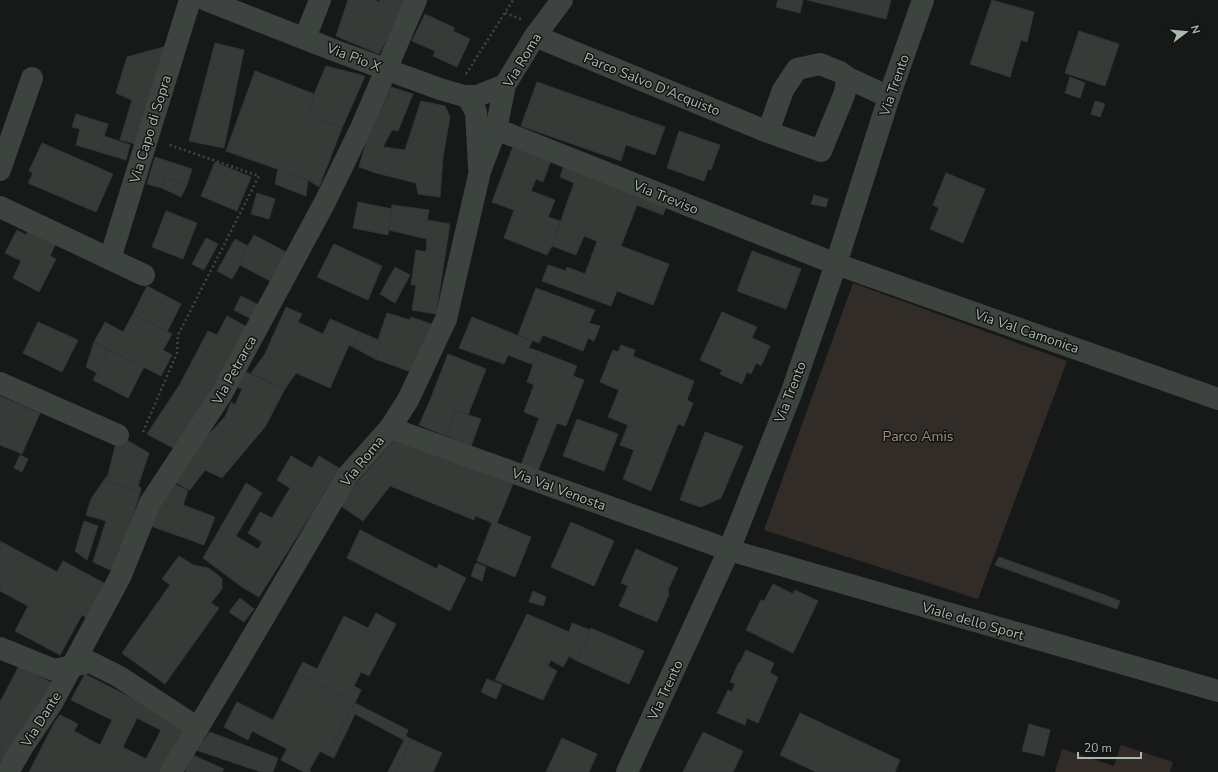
<svg xmlns="http://www.w3.org/2000/svg" width="1218" height="772" font-family="'Nunito Sans',sans-serif">
<style>
.green{fill:#312c27}
.building{fill:#373b38;stroke:#313533;fill-rule:evenodd}
.lines{fill:none;stroke-linecap:round;stroke-linejoin:round}
.path{stroke:#404741;stroke-width:2.5;stroke-dasharray:2 3;stroke-linecap:butt}
.minor{stroke:#3d433f;stroke-width:22}
.labels{text-anchor:middle;stroke-width:3;stroke-linejoin:round;paint-order:stroke}
.street-label{font-size:14px;fill:#a9b9ab;stroke:#121413}
.park-label{font-size:14px;fill:#a49280;stroke:#121413}
</style>
<rect width="100%" height="100%" fill="#171918"/>
<!-- green -->
<g class="green">
<polygon points="853,283 1067,361 978,599 764,530"/>
<polygon points="1121,745 1173,762 1170,772 1055,772 1062,749 1114,766"/>
</g>
<!-- building -->
<g class="building">
<polygon points="348,0 375,0 379,2 380,0 406,0 398,19 379,54 336,36"/>
<polygon points="778,0 803,0 800,13 776,7"/>
<polygon points="807,0 891,0 886,19"/>
<polygon points="992,0 1034,12 1027,42 1021,40 1010,77 970,64"/>
<polygon points="425,14 455,28 453,31 470,39 457,67 433,56 435,51 412,41"/>
<polygon points="1079,31 1119,44 1105,86 1065,73"/>
<polygon points="215,43 244,50 224,148 189,141"/>
<polygon points="167,46 139,145 120,140 132,100 116,93 127,57"/>
<polygon points="326,66 365,76 342,128 309,114 314,94"/>
<polygon points="255,71 314,94 309,114 342,128 319,187 308,180 226,151"/>
<polygon points="1070,77 1085,83 1080,98 1065,93"/>
<polygon points="537,82 665,127 655,155 626,145 621,161 521,126"/>
<polygon points="391,87 413,94 398,131 392,130 383,147 405,150 421,101 445,106 450,117 443,157 440,197 418,194 416,183 376,173 359,167 366,143"/>
<polygon points="1095,101 1105,104 1100,117 1091,114"/>
<polygon points="76,114 108,124 104,136 130,145 126,160 76,145 80,129 72,127"/>
<polygon points="679,131 720,145 711,170 708,169 704,181 667,168"/>
<polygon points="515,141 553,155 543,182 536,179 531,191 555,200 548,217 560,221 552,246 547,255 504,238 514,210 492,202"/>
<polygon points="42,143 113,174 96,212 28,183 33,173 29,171"/>
<polygon points="155,157 192,169 187,185 165,178 162,188 147,184"/>
<polygon points="215,162 251,177 237,211 201,196"/>
<polygon points="565,162 668,202 663,215 637,205 621,246 669,264 653,305 617,291 611,306 542,281 548,265 566,271 567,267 585,274 597,241 584,236 576,255 552,246 574,183 560,177"/>
<polygon points="278,169 308,180 306,196 275,184"/>
<polygon points="946,173 985,189 963,243 930,229 939,208 933,205"/>
<polygon points="165,178 187,185 181,197 162,188"/>
<polygon points="257,193 275,199 269,219 251,214"/>
<polygon points="814,195 828,199 826,207 811,204"/>
<polygon points="358,202 392,209 388,235 353,228"/>
<polygon points="392,205 429,210 427,220 450,224 436,314 412,310 416,285 411,285 416,250 426,252 427,239 389,230"/>
<polygon points="166,211 197,223 183,259 152,247"/>
<polygon points="30,229 56,243 50,256 56,259 39,292 13,278 21,261 5,253 17,230 26,235"/>
<polygon points="254,235 288,253 272,282 238,264"/>
<polygon points="206,238 218,244 204,270 192,264"/>
<polygon points="235,239 248,246 238,264 240,265 232,279 217,271"/>
<polygon points="334,244 382,266 368,300 317,277"/>
<polygon points="752,251 801,269 786,309 737,291"/>
<polygon points="395,267 410,275 395,303 380,294"/>
<polygon points="147,286 181,304 167,332 133,314"/>
<polygon points="536,288 595,310 589,323 600,326 594,341 588,338 583,351 543,335 539,343 518,335"/>
<polygon points="241,296 259,305 251,319 234,310"/>
<polygon points="286,307 302,314 298,322 323,334 330,319 360,332 353,347 349,345 330,388 296,373 285,389 251,373 265,354"/>
<polygon points="722,312 757,327 752,338 770,346 761,366 756,363 751,374 747,372 742,384 720,374 722,370 700,360"/>
<polygon points="387,313 410,320 411,317 434,325 417,374 375,359 381,341 378,340"/>
<polygon points="133,314 172,334 163,350 172,355 161,376 94,342 105,322 123,332"/>
<polygon points="227,316 249,328 177,450 147,434 180,384 208,331 217,335"/>
<polygon points="472,317 532,341 529,348 538,351 534,365 508,355 504,364 459,348"/>
<polygon points="38,322 78,340 62,372 23,353"/>
<polygon points="360,332 381,341 375,359 353,347"/>
<polygon points="94,342 109,350 97,373 86,367"/>
<polygon points="621,345 635,350 633,356 694,381 687,400 693,403 684,426 678,424 651,491 623,479 634,450 620,445 628,425 608,417 619,390 600,382 613,350 618,352"/>
<polygon points="109,350 144,367 128,398 93,380"/>
<polygon points="538,351 577,366 573,376 584,380 566,426 557,423 538,471 521,465 539,418 524,412 534,385 527,382"/>
<polygon points="448,354 486,369 468,415 456,411 446,436 419,425 431,398"/>
<polygon points="242,370 285,389 265,427 222,478 205,470 190,490 174,482 191,453 225,417 231,402 235,405 242,389 235,386"/>
<polygon points="0,396 40,413 22,454 0,445"/>
<polygon points="456,411 481,419 471,446 446,436"/>
<polygon points="577,419 618,434 604,471 563,456"/>
<polygon points="705,432 743,446 721,498 701,507 680,500"/>
<polygon points="118,435 149,453 138,486 141,488 140,493 104,480 108,475"/>
<polygon points="397,437 513,484 497,523 531,537 515,577 477,561 492,523 483,519 475,516 474,520 390,486 363,521 338,504"/>
<polygon points="20,455 28,459 22,472 14,468"/>
<polygon points="291,456 312,468 319,456 339,468 312,513 259,597 242,587 203,558 246,483 262,493 236,536 258,549 262,542 248,533 260,512 272,518 290,488 277,480"/>
<polygon points="104,480 140,493 115,572 93,562 106,521 86,515 91,499"/>
<polygon points="170,483 188,490 183,505 215,517 204,545 148,525"/>
<polygon points="84,521 98,526 87,560 75,551"/>
<polygon points="571,522 614,541 594,586 551,567"/>
<polygon points="360,530 437,569 439,564 466,578 450,611 347,558"/>
<polygon points="0,541 57,572 63,561 106,584 89,619 82,615 60,655 15,631 28,606 0,591"/>
<polygon points="636,549 678,568 668,590 669,594 657,622 619,606 628,586 621,583"/>
<polygon points="179,556 193,565 208,568 218,575 222,579 222,589 211,603 219,608 165,684 122,653 170,585 162,579"/>
<polygon points="999,557 1105,595 1120,601 1117,609 995,565"/>
<polygon points="476,563 486,567 482,581 471,576"/>
<polygon points="773,584 793,594 795,590 818,601 793,653 746,630 761,600 764,601"/>
<polygon points="533,591 546,597 543,606 529,602"/>
<polygon points="240,598 254,609 244,622 229,612"/>
<polygon points="376,613 396,624 369,676 361,672 354,686 361,690 355,703 297,673 303,662 317,669 344,616 368,628"/>
<polygon points="527,614 569,632 572,623 590,630 577,661 569,656 563,667 551,660 548,666 557,671 543,700 495,680"/>
<polygon points="591,628 644,651 629,684 577,661"/>
<polygon points="746,650 774,663 770,673 778,677 758,723 747,718 745,725 717,713 728,690 732,692 735,684 730,682 739,662 740,663"/>
<polygon points="19,666 52,683 0,772 0,702"/>
<polygon points="297,673 355,703 327,755 320,751 309,771 311,772 304,772 281,760 287,749 252,731 248,740 224,727 237,702 273,720"/>
<path d="M85,674L153,709L184,732L164,772H29L54,723L60,715L78,724L74,731L100,745L112,720L71,700ZM137,718L161,730L146,759L123,747Z"/>
<polygon points="487,679 502,685 496,699 481,692"/>
<polygon points="355,703 408,730 404,740 355,714 334,758 327,755"/>
<polygon points="800,713 900,760 895,772 816,772 780,755"/>
<polygon points="1029,724 1050,730 1044,756 1022,751"/>
<polygon points="210,732 278,758 273,772 261,772 196,750"/>
<polygon points="703,732 743,751 733,772 683,772"/>
<polygon points="406,736 411,739 396,772 388,772"/>
<polygon points="562,738 597,754 589,772 546,772"/>
<polygon points="411,739 442,753 433,772 396,772"/>
<polygon points="193,755 224,769 222,772 185,772"/>
</g>
<g class="lines">
<!-- path -->
<g class="path">
<polyline points="505,13 521,19"/>
<polyline points="466,74 513,0"/>
<polyline points="143,432 177,353 178,335 259,176 167,144"/>
</g>
<!-- minor -->
<g class="minor">
<polyline points="206,0 336,51 440,89 464,96 477,96 505,85"/>
<polyline points="535,36 768,132 821,151 844,95 848,78 840,72 820,64 797,69 783,90 768,132"/>
<polyline points="305,38 320,0"/>
<polyline points="848,78 889,97"/>
<polyline points="467,96 476,112 479,167"/>
<polyline points="496,129 836,264 1218,399"/>
<polyline points="0,170 32,78"/>
<polyline points="0,207 144,275"/>
<polyline points="110,259 190,0"/>
<polyline points="0,383 118,435"/>
<polyline points="390,428 729,550 1218,691"/>
<polyline points="0,648 54,670 90,662 118,676 198,728"/>
<polyline points="8,772 23,746 52,703 120,577 150,503 221,395 325,202 361,128 416,0"/>
<polyline points="171,772 237,663 347,476 390,428 408,400 446,319 480,171 496,129 505,85 535,36 562,0"/>
<polyline points="627,772 729,550 792,391 836,264 889,97 923,0"/>
</g>
</g>
<g class="labels">
<!-- street labels -->
<g class="street-label">
<text transform="translate(354 57) rotate(21)" y="5">Via Pio X</text>
<text transform="translate(522 60) rotate(-59)" y="5">Via Roma</text>
<text transform="translate(652 84) rotate(22)" y="5">Parco Salvo D'Acquisto</text>
<text transform="translate(894 85) rotate(-71)" y="5">Via Trento</text>
<text transform="translate(150 129) rotate(-73)" y="5">Via Capo di Sopra</text>
<text transform="translate(666 197) rotate(22)" y="5">Via Treviso</text>
<text transform="translate(1027 331) rotate(19)" y="5">Via Val Camonica</text>
<text transform="translate(234 370) rotate(-61)" y="5">Via Petrarca</text>
<text transform="translate(790 392) rotate(-69)" y="5">Via Trento</text>
<text transform="translate(362 461) rotate(-51)" y="5">Via Roma</text>
<text transform="translate(559 489) rotate(20)" y="5">Via Val Venosta</text>
<text transform="translate(973 621) rotate(16)" y="5">Viale dello Sport</text>
<text transform="translate(665 690) rotate(-65)" y="5">Via Trento</text>
<text transform="translate(41 719) rotate(-58)" y="5">Via Dante</text>
</g>
<!-- park labels -->
<g class="park-label">
<text x="918" y="441">Parco Amis</text>
</g>
</g>
<!-- north arrow -->
<g transform="translate(1186 32) rotate(74)" stroke="#121413" stroke-width="3" paint-order="stroke">
<path d="M0-3L7 15L0 10L-7 15Z" fill="#a9b9ab"/>
<text y="-6" font-size="11" font-weight="bold" text-anchor="middle" fill="#a9b9ab">N</text>
</g>
<!-- scale -->
<path d="M1078 752v6h63v-6" fill="none" stroke="#a9b9ab" stroke-width="2"/>
<text x="1084" y="752" font-size="12" fill="#a9b9ab" stroke="#121413" stroke-width="3" paint-order="stroke">20 m</text>
</svg>
